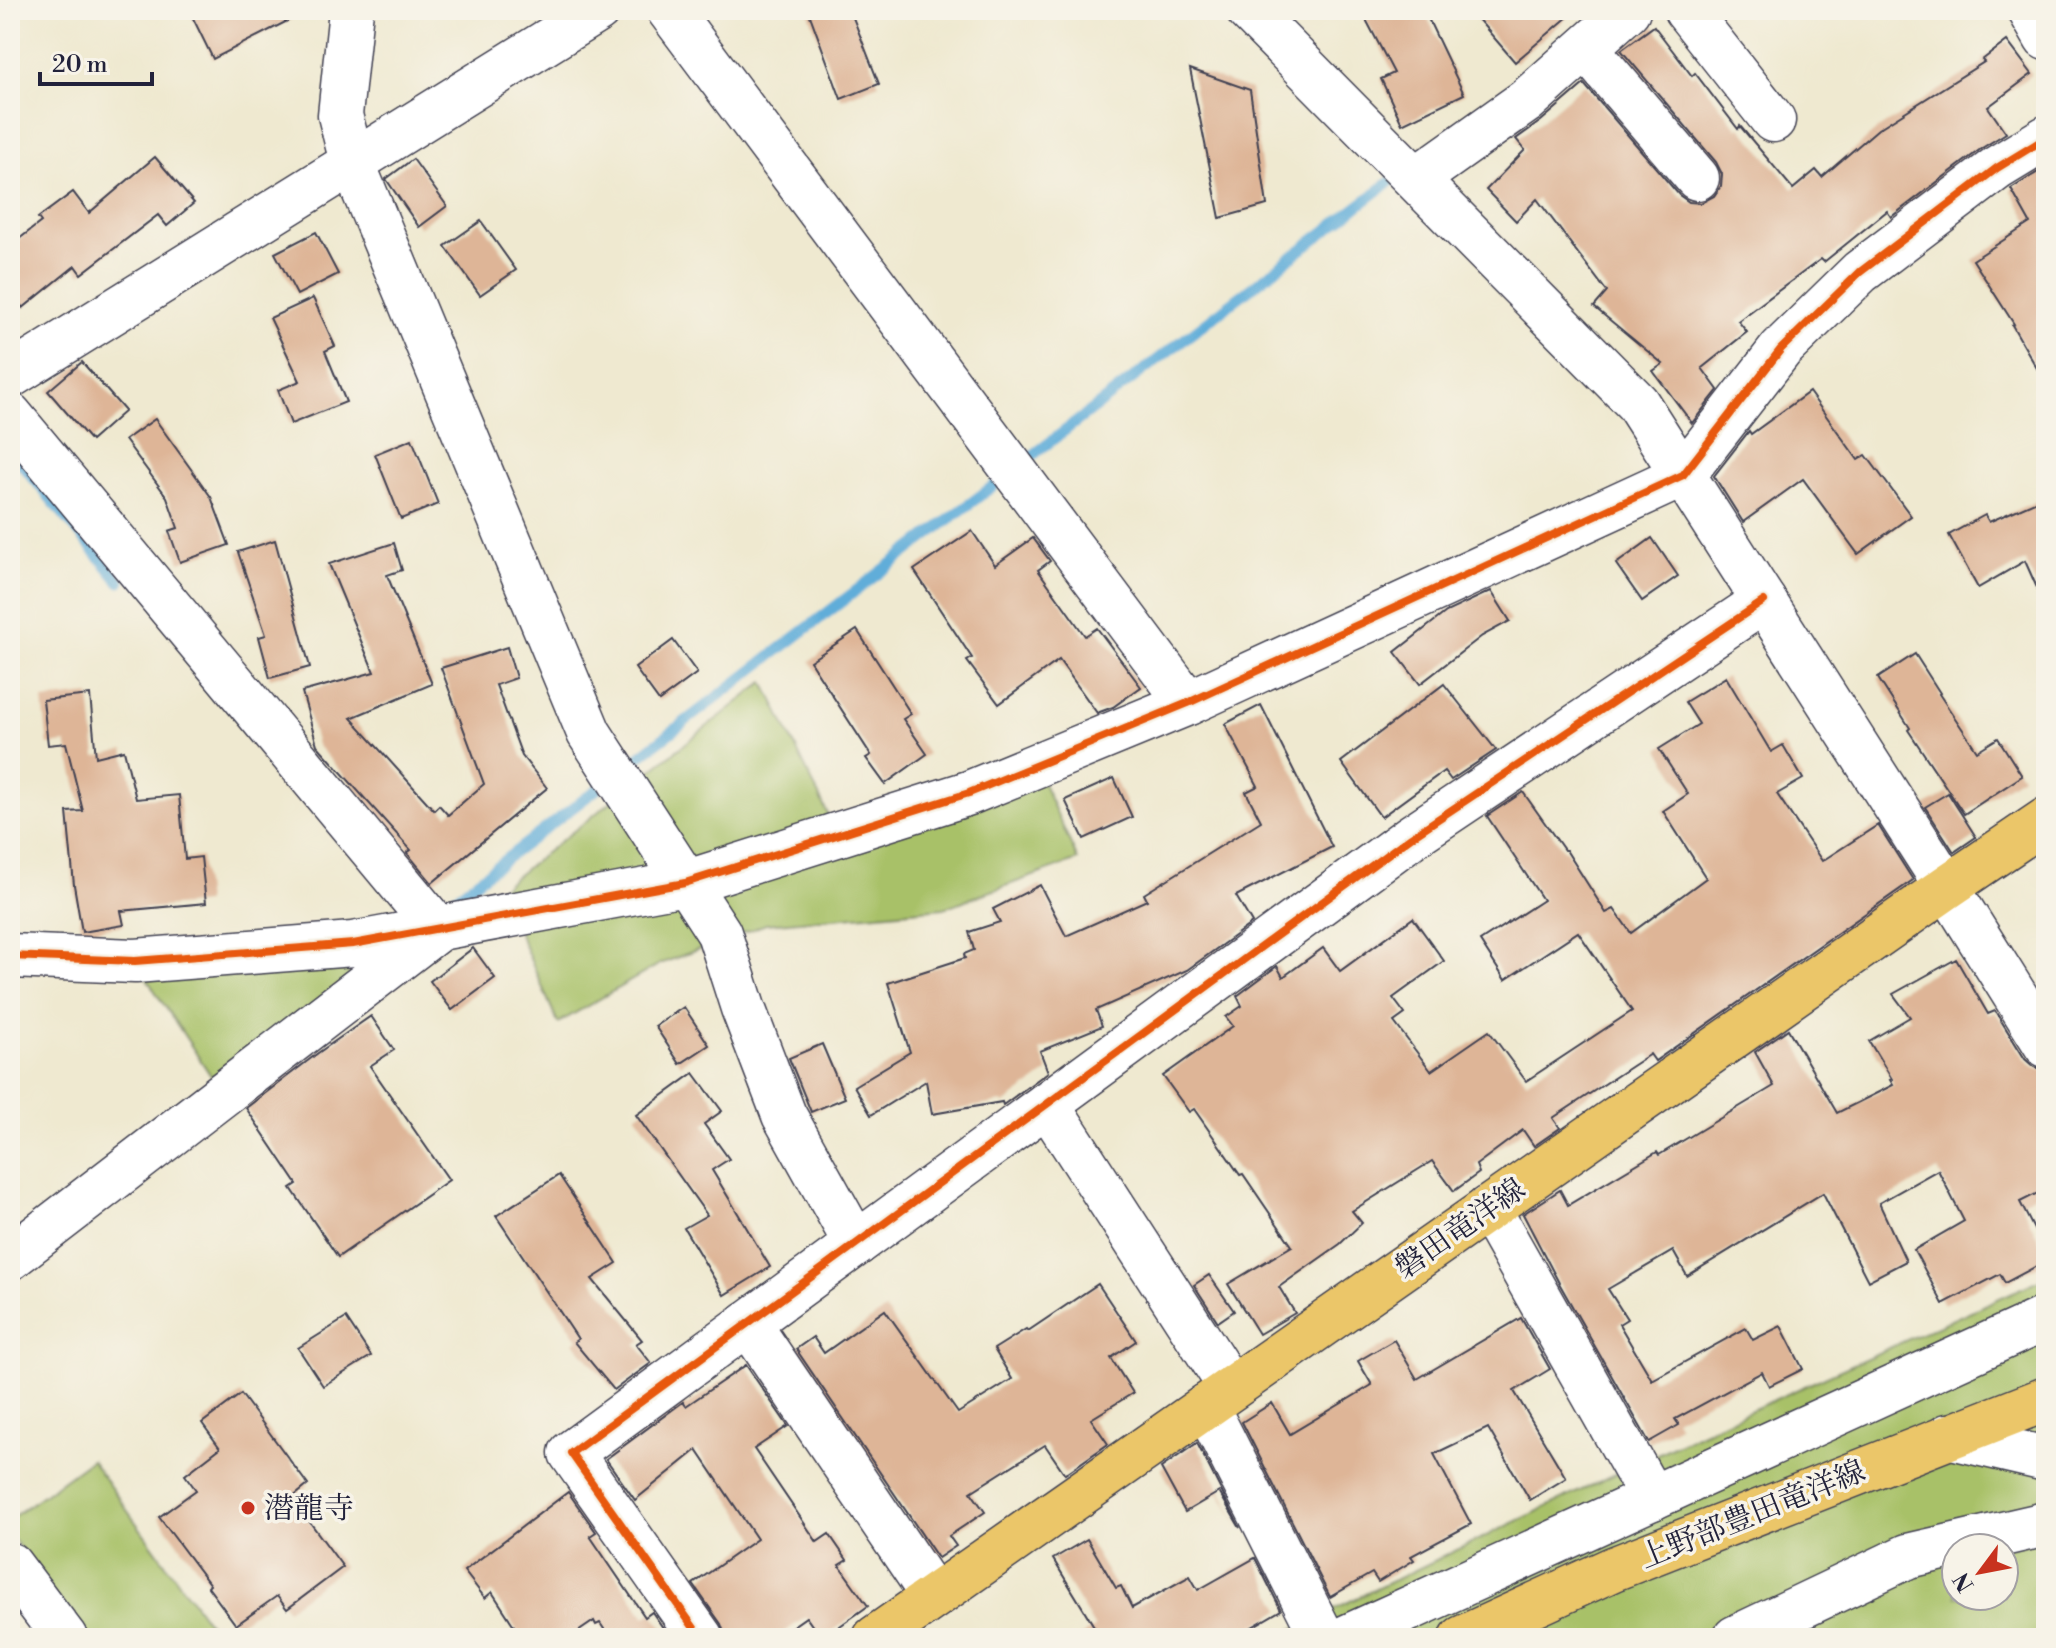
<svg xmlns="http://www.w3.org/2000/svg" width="2056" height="1648" font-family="'Libre Bodoni','Noto Serif JP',serif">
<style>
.green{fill:#a8c167;stroke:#657251;stroke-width:2}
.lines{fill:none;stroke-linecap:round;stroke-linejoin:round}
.stream{stroke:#60add9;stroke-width:11}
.building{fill:#deb597}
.minor-casing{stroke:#414051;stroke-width:47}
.major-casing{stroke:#414051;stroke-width:47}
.minor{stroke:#fff;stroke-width:44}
.major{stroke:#ebc669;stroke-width:44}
.cycleway-casing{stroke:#f7f3e8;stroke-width:13}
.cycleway{stroke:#e8590c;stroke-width:8}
.poi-dot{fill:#c8321e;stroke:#f7f3e8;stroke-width:3}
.labels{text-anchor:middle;stroke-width:7;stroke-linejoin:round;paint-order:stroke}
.street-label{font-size:30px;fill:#22223b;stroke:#f7f3e8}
.poi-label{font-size:30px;fill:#22223b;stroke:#f7f3e8;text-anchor:start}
</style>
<rect width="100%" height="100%" fill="#f7f3e8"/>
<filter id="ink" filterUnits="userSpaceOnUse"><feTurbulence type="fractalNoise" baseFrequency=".0125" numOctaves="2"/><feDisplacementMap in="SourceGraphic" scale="16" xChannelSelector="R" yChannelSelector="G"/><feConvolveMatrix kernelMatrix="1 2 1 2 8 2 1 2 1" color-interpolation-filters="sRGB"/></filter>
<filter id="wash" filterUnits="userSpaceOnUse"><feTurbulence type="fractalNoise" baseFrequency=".006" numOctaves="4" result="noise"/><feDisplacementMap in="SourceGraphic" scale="32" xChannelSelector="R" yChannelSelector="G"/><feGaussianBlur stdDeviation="1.8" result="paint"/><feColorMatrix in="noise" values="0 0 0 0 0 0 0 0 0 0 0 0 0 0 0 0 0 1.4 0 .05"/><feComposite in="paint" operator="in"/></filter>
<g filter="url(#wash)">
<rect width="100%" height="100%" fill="#efe9d0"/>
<!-- green -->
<g class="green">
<polygon points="764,682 832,823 1035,766 1078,860 944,908 766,924 660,964 558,1023 511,915 452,926"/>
<polygon points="417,945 223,1094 135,961"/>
<polygon points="2046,1277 2046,1502 1912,1555 1956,1551 1956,1596 2004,1596 2004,1548 2046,1540 2046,1638 1277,1638 1313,1619 1701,1433"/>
<polygon points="91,1460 219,1638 85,1638 10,1534 10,1519"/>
</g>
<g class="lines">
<!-- stream -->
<g class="stream">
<polyline points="10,450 120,582"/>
<polyline points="1020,465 1400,174"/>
<polyline points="623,769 1006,476"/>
<polyline points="433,907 443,907 609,780"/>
</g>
</g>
<g id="blocks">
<!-- building -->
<g class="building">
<polygon points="189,10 309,10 213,59"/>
<polygon points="808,10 850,10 879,84 841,99"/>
<polygon points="1361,10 1424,10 1464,94 1402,124 1381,79 1394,73"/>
<polygon points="1470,10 1576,10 1515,62"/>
<polygon points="1654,26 1692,76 1695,73 1738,129 1740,126 1793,189 1816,170 1822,177 1878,129 1984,62 1982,60 2007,41 2032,74 1988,107 2006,133 1982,148 1891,217 1887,211 1824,262 1821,259 1738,321 1747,332 1702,368 1718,390 1692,423 1653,371 1663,364 1594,307 1607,292 1537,199 1516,221 1486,190 1525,150 1516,139 1541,121 1584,84 1679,195 1689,202 1701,203 1714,196 1721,186 1722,174 1716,162 1621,50"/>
<polygon points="1190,69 1250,90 1267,205 1220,218"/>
<polygon points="155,157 194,203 167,226 158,215 81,274 75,266 23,308 10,293 10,246 41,222 38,218 73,192 89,213"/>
<polygon points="413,159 447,206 419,227 386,179"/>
<polygon points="2046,167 2046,384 2012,325 2014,324 1973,260 2030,223 2011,189"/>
<polygon points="481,221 516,270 480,295 445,246"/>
<polygon points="316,232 338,274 297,295 275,253"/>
<polygon points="313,298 335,346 325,351 346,402 291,424 278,390 300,381 270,318"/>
<polygon points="82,362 125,411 91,441 48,391"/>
<polygon points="1809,392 1858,460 1866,455 1911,516 1858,554 1803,479 1743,522 1714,476 1749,431 1751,434"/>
<polygon points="155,419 211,497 229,545 180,562 169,531 178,528 167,497 125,440"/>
<polygon points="412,439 438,504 401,519 375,454"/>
<polygon points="2046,497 2046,608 2025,561 1978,588 1949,535 1985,515 1989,522"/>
<polygon points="972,531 995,565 1033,538 1050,561 1038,570 1085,636 1097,628 1141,687 1113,707 1097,713 1059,660 999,704 967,661 972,658 914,570"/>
<polygon points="1652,538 1678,576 1642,601 1616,564"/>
<polygon points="275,540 310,667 270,678 259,637 266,635 238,552"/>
<polygon points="394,543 402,570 387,575 432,684 351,718 434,810 439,805 448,815 484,784 441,668 507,647 516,678 496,685 522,756 547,788 432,883 407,853 411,850 317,745 302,692 374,672 329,564"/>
<polygon points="1491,591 1510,621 1482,636 1420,684 1395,652 1446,612"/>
<polygon points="857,630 911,714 903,719 927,754 885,784 866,758 871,755 810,661"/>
<polygon points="673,640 697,673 659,701 635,668"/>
<polygon points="1915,654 1940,693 1939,694 1977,751 1998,738 2022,776 1964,814 1908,730 1910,728 1878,678"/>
<polygon points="1726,677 1771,752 1783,745 1803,779 1777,794 1822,861 1878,825 1913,880 1655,1061 1650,1054 1553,1118 1560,1128 1534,1146 1523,1130 1476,1165 1479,1173 1454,1191 1432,1161 1352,1211 1362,1223 1340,1244 1279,1287 1295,1313 1259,1334 1228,1284 1292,1246 1243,1174 1240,1175 1194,1109 1189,1112 1163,1076 1233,1026 1226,1017 1242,1006 1237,996 1277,966 1283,977 1323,948 1340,971 1413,918 1444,961 1393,998 1405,1014 1394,1022 1431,1071 1489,1031 1526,1081 1632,1011 1578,932 1505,980 1480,941 1543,900 1487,816 1523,792 1564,850 1566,850 1606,913 1614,909 1631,933 1706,878 1663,811 1688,794 1659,749 1699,724 1685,702"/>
<polygon points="1444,684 1496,750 1451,780 1444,771 1381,817 1341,762"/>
<polygon points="90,695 96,757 124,750 136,799 179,795 185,859 201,857 206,903 121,911 124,925 82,932 74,885 67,812 83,811 66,743 48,745 43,700"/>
<polygon points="1261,705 1332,847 1236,896 1252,923 1187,970 1096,1010 1102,1026 1040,1051 1048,1072 1003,1105 1002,1102 932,1114 926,1081 871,1115 854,1086 910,1052 888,983 965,958 964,954 974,950 969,932 1000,922 993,909 1040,885 1066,936 1147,900 1144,894 1261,821 1246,792 1258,786 1225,724"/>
<polygon points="1114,778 1132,817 1084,839 1065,800"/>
<polygon points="1948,793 1976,837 1954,852 1925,807"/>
<polygon points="473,948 495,978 452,1010 430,981"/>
<polygon points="1956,959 1988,1014 1995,1011 2025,1059 2034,1067 2046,1070 2046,1189 2020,1202 2046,1253 2046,1261 2005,1283 2000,1274 1943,1304 1914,1250 1964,1221 1938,1170 1879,1203 1906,1261 1868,1281 1823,1193 1687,1276 1673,1251 1608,1289 1627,1319 1619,1324 1652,1380 1746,1328 1753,1340 1781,1326 1803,1369 1769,1386 1762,1372 1675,1419 1679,1425 1649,1442 1559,1283 1523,1214 1560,1190 1568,1205 1657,1152 1659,1155 1774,1086 1755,1052 1788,1029 1837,1113 1893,1085 1890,1080 1892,1079 1869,1041 1910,1017 1893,994"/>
<polygon points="684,1007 709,1045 680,1064 655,1026"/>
<polygon points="371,1016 394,1050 370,1066 449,1180 338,1257 291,1188 297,1184 246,1108 318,1053"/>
<polygon points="822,1044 845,1098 811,1112 789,1058"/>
<polygon points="694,1073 722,1111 704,1124 729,1159 712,1170 770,1267 724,1295 684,1228 707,1215 636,1115"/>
<polygon points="559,1175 617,1263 592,1279 642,1340 636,1344 651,1363 614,1390 574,1342 578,1339 496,1216"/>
<polygon points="1209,1275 1234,1311 1218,1322 1194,1285"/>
<polygon points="1098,1284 1136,1341 1111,1358 1133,1393 1091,1419 1108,1444 1065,1474 1045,1445 971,1492 985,1512 949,1536 956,1546 938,1558 796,1349 813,1337 824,1353 885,1310 958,1413 1012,1379 994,1349 1026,1329 1028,1331"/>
<polygon points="346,1318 371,1356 323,1386 298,1348"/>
<polygon points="1521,1318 1550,1369 1514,1391 1566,1478 1530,1500 1488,1428 1434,1454 1471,1524 1411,1556 1414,1560 1378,1582 1372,1573 1330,1597 1242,1422 1272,1403 1290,1434 1372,1385 1358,1361 1394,1340 1417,1379"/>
<polygon points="746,1365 788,1426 754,1449 817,1542 829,1534 847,1560 839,1565 868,1606 823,1638 821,1638 806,1617 776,1638 726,1638 721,1624 693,1584 757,1539 697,1450 635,1500 606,1459 683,1402 686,1406"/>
<polygon points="241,1394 308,1485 292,1498 343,1567 287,1609 277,1596 236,1625 208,1587 210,1585 159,1517 196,1490 185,1475 220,1448 202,1423"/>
<polygon points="1197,1443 1240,1528 1219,1492 1185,1512 1161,1468"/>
<polygon points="568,1492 596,1532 590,1536 645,1617 652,1612 670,1638 610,1638 600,1623 596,1625 594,1621 569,1638 522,1638 492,1592 485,1598 464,1571"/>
<polygon points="1087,1539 1116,1588 1121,1586 1132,1608 1190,1576 1198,1590 1255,1558 1281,1610 1233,1638 1077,1638 1095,1628 1053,1559"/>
</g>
</g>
</g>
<g filter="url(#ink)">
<use href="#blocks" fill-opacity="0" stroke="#414051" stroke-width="2"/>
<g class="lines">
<!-- minor casing -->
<g class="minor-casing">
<g id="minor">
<polyline points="351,10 340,115 352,162 589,733 719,933 743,1008 784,1115 856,1244"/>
<polyline points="669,10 1188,703"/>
<polyline points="1248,10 1637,403 1947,887 2046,1045"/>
<polyline points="1686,10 1773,120"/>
<polyline points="2030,10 2046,38"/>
<polyline points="1586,48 1697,178"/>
<polyline points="1416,179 1526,101 1628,10"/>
<polyline points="10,376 598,10"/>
<polyline points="10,415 438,929 10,1258"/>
<polyline points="10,956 135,961 353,944 685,883 969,793 1188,703 1683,475 1781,349 1860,272 1997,168 2046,138"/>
<polyline points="1047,1104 1231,1388"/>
<polyline points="1488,1208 1652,1498"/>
<polyline points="748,1323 933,1596"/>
<polyline points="1206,1406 1323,1638"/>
<polyline points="1948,1436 2046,1459"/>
<polyline points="10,1565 65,1638"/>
<polyline points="701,1638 571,1453 1411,837 1764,601"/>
<polyline points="1345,1638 2046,1318"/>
<polyline points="1735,1638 1908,1556 2046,1524"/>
</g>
</g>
<!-- major casing -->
<g class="major-casing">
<g id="major">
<polyline points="875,1638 1947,887 2046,820"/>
<polyline points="1462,1638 1613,1569 2046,1399"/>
</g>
</g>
<!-- minor -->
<use href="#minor" class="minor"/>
<!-- major -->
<use href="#major" class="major"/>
<!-- cycleway casing -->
<g class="cycleway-casing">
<g id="cycleway">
<polyline points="10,956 135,961 353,944 685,883 969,793 1188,703 1683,475 1781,349 1860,272 1997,168 2046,138"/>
<polyline points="701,1638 571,1453 1411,837 1764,601"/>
</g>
</g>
<!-- cycleway -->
<use href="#cycleway" class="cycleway"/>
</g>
</g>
<!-- markers -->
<circle class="poi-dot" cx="248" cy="1508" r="8"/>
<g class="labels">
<!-- street labels -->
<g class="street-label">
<text transform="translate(1460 1228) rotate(-35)" y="10">磐田竜洋線</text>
<text transform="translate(1752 1514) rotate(-22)" y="10">上野部豊田竜洋線</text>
</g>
<!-- poi labels -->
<g class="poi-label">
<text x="264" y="1518">潜龍寺</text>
</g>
</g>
<!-- margin -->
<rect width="2056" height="1648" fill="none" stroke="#f7f3e8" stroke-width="40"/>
<!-- north arrow -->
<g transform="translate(1980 1572) rotate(238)"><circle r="38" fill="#f7f3e8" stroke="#a29fa3" stroke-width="2"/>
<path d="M0-6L14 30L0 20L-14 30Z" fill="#c8321e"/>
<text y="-12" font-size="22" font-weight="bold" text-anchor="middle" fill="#22223b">N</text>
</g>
<!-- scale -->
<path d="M40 72v12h112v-12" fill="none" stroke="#22223b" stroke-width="4"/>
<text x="52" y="72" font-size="24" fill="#22223b" stroke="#f7f3e8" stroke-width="6" paint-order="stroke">20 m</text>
</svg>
